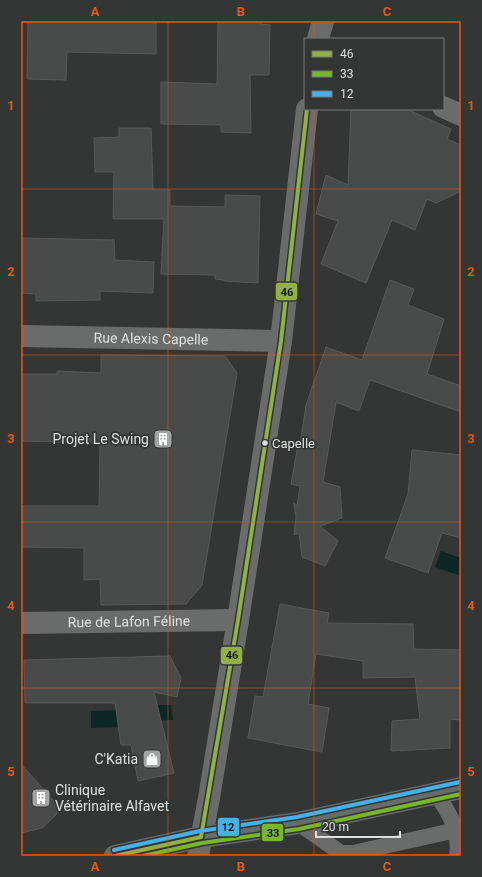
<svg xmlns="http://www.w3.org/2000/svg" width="482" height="877" font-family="Roboto,sans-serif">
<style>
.water{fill:#0c2724}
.building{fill:#494a4a;stroke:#585959}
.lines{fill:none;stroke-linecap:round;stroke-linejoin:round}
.lane{stroke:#6a6b6b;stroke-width:16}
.street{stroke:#6a6b6b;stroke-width:22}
.secondary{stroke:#666b6b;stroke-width:22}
.bus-1-casing{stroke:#333635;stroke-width:7}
.bus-2-casing{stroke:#333635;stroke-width:7}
.bus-3-casing{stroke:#333635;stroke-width:7}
.bus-1{stroke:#93b045;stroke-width:4}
.bus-2{stroke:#76b82a;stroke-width:4}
.bus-3{stroke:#46b1e8;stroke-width:4}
.grid{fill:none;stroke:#e8590c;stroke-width:1;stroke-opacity:0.55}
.bus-dot{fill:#dee0e0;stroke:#333635;stroke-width:1.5}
.labels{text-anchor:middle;stroke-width:3.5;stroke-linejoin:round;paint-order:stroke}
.bus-label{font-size:13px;fill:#dee0e0;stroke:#333635;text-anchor:start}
.street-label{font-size:14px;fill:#dee0e0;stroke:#333635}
.poi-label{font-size:14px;fill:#dee0e0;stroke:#333635;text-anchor:end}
.line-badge{stroke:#333635;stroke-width:1.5}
.pale-badge-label{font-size:11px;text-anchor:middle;font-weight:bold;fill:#111}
.neatline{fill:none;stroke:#e8590c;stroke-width:1.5}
.grid-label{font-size:13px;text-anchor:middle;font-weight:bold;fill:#e8590c}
</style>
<rect width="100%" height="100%" fill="#343535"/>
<!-- water -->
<g class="water">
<polygon points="441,551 461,558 461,576 435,567"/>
<polygon points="140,705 171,705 173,720 140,721"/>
<polygon points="120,710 122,727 91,728 91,711"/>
</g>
<!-- building -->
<g class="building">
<polygon points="28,21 156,21 156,54 67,52 66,80 27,79"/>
<polygon points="218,21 261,21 261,24 270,25 269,75 250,75 251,133 221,132 221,125 161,124 161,82 217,84"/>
<polygon points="351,109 406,109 451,129 447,139 461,145 461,191 436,203 427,199 415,230 392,220 366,283 321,264 338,221 316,214 326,175 348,185"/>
<polygon points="119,128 151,128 153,190 170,190 170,206 225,207 225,195 260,196 258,283 224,281 224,280 215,279 215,275 161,274 164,219 113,219 114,172 95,172 94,138 119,137"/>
<polygon points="22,238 114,240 115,260 154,262 153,293 100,291 100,300 36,301 36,294 22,293"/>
<polygon points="390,280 414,289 408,305 444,319 427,374 461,386 461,412 370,380 359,411 336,402 323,482 340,487 342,518 320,526 338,541 325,566 302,557 299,533 294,535 296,517 294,503 297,506 300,486 291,484 298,445 300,445 306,405 326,347 362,360"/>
<polygon points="101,355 225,356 237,373 202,585 186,604 101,605 100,579 84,580 84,548 21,547 21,506 99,506 100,443 21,441 21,374 57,374 57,371 101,373"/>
<polygon points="412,450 461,455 461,538 442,533 428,573 385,558 408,494"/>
<polygon points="280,604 329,613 327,623 413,624 414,649 461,650 461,720 450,719 450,748 391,751 392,721 420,719 415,677 363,678 363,661 316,654 308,704 329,708 322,752 248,738 255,696 263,697"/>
<polygon points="170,656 181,678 177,697 154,692 174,773 138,781 131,745 121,745 115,703 25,703 24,660"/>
<polygon points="21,764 60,808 57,811 56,815 42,828 21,833"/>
</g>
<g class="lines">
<!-- lane -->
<g class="lane">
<path d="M436,794C449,812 461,832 457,856"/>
<polyline points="298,823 341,853 353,853 461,829"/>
</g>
<!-- street -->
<g class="street">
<polyline points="318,39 323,21"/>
<polyline points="443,107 461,115"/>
<path id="s1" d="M21,336L281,341"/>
<path id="s2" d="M21,623L238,620"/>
<polyline points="198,856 209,798 238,620 281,341 307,109"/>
</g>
<!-- secondary -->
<polyline class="secondary" points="115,856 201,837 298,823 461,788"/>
<!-- bus-1 casing -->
<g class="bus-1-casing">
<g id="bus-1">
<polyline points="201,837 238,620 281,341 307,109"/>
<polyline points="115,856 201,837"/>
</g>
</g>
<!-- bus-2 casing -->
<g class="bus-2-casing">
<polyline id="bus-2" points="143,856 202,843 299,829 461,794"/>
</g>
<!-- bus-3 casing -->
<g class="bus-3-casing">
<polyline id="bus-3" points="114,850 200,831 297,817 460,782"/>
</g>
<!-- bus-1 -->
<use href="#bus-1" class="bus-1"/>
<!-- bus-2 -->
<use href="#bus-2" class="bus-2"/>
<!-- bus-3 -->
<use href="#bus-3" class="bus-3"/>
</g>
<!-- grid -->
<path class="grid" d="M168,21V856M314,21V39M314,109V856M21,189H461M21,355H461M21,522H461M21,688H461"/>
<!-- icons -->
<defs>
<g id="building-square" transform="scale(1)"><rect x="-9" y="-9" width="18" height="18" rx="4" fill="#a2a4a4" stroke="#333635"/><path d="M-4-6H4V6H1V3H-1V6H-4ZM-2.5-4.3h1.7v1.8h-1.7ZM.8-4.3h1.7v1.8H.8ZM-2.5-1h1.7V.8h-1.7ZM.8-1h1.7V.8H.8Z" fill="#fff"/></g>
<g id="shop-square" transform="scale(1)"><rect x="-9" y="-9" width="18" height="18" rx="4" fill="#a2a4a4" stroke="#333635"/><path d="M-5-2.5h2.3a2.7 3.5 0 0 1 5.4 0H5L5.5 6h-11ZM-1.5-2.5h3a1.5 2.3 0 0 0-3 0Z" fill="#fff"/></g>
</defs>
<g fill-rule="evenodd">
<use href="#building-square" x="163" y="439"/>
<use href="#shop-square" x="152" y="759"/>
<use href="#building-square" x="41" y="798"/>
</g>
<!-- markers -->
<circle class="bus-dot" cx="265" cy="443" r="3.5"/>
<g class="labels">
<!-- bus labels -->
<g class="bus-label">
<text x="272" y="448">Capelle</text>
</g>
<!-- street labels -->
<g class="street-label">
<text dy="5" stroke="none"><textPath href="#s1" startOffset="130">Rue Alexis Capelle</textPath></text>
<text dy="5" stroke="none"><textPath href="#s2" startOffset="108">Rue de Lafon Féline</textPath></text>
</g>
<!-- poi labels -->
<g class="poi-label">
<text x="149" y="444">Projet Le Swing</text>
<text x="138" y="764">C'Katia</text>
<text x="55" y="795" text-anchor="start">Clinique<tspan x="55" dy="16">Vétérinaire Alfavet</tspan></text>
</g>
</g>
<g class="line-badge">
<rect x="275" y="282" width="23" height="19" rx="4" fill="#93b045"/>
<rect x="220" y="646" width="23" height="19" rx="4" fill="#93b045"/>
<rect x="217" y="817" width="23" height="20" rx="4" fill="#46b1e8"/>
<rect x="261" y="823" width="23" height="19" rx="4" fill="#76b82a"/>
</g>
<g class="pale-badge-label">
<text x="287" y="296">46</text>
<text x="232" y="659">46</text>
<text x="228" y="831">12</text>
<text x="273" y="837">33</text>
</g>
<!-- border -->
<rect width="482" height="877" fill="none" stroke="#333635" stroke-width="44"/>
<!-- legend -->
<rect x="304" y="38" width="140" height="72" fill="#333635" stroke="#777a79"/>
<rect x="312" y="51" width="20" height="6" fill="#93b045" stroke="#777a79"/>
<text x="340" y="58" font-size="12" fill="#dee0e0">46</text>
<rect x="312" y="71" width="20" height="6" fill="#76b82a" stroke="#777a79"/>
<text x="340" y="78" font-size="12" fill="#dee0e0">33</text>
<rect x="312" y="91" width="20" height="6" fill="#46b1e8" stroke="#777a79"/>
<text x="340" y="98" font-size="12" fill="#dee0e0">12</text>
<!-- scale -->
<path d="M316 831v6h84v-6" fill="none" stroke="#dee0e0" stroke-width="2"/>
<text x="322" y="831" font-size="12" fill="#dee0e0" stroke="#333635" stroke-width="3" paint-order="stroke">20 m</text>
<rect x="22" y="22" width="438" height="833" class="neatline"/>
<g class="grid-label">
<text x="95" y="16">A</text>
<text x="241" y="16">B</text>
<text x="387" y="16">C</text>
<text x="11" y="110">1</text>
<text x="471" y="110">1</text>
<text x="11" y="276">2</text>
<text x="471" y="276">2</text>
<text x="11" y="443">3</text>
<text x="471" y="443">3</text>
<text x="11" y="610">4</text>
<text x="471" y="610">4</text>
<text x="11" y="776">5</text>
<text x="471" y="776">5</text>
<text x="95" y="871">A</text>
<text x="241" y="871">B</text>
<text x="387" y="871">C</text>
</g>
</svg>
